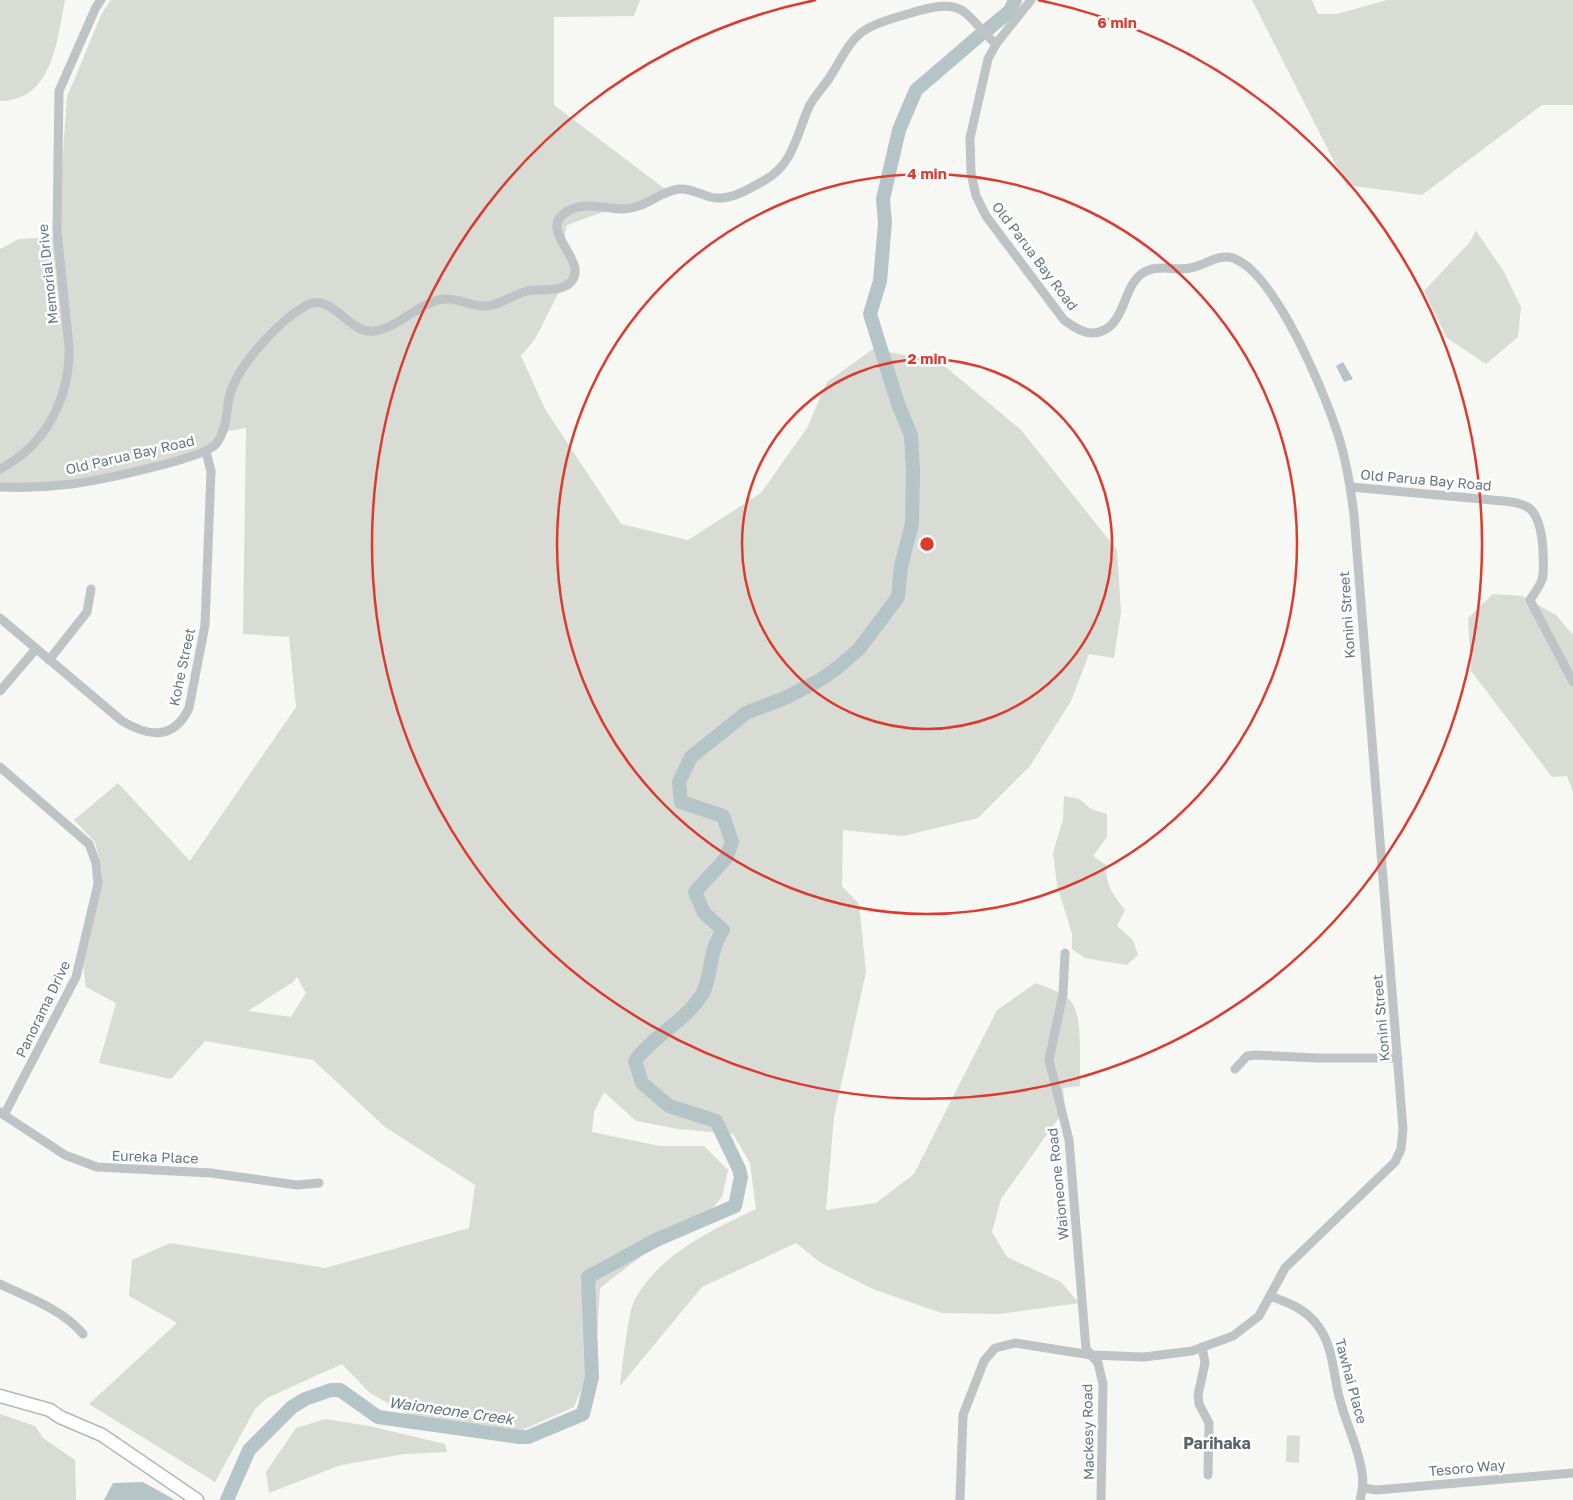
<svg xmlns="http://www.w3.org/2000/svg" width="1573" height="1500" font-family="'Golos Text',sans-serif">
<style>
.green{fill:#d8dcd4;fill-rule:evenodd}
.water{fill:#b5c4c6}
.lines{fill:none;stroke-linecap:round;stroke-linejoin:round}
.river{stroke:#b5c4c6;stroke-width:14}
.secondary-casing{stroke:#b1b8bb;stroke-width:15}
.minor{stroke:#bec4c6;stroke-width:9}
.secondary{stroke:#fff;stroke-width:12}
.ring{fill:none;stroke:#dd3a2f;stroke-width:2.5}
.labels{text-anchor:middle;stroke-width:5;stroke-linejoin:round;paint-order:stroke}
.street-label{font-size:14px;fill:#63777e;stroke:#fff}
.water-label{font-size:15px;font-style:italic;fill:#5e7679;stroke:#fff}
.quarter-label{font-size:16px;font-weight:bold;fill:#55646a;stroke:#fff}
.centre{fill:#dd3a2f;stroke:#fff;stroke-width:2.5}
.ring-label{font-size:15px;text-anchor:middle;font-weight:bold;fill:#dd3a2f;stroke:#fff;stroke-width:5;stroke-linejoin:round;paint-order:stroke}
</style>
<rect width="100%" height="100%" fill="#f7f7f4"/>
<!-- green -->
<g class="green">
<path d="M0,0H65C57,39 53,101 0,101Z"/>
<path d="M111,0H640L634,16L554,17V105L673,195L632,208L606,211L567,225C561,245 570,252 571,270C571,275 570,281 570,287L561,288L535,339L521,356L545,409L621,524L688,540L761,493L807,428L827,382L873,349L940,362L1021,430L1117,550L1121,612L1114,658L1089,654L1071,701L1030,766L978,818L903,836L843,830L842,886L859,904L866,972L834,1117L826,1210L876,1203L914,1174L997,1010L1036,983C1047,988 1067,993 1073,1004C1083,1022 1079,1065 1080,1086L1063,1088L1065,1109L1001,1199L992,1232L1007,1257L1061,1282L1079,1303L1000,1314L942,1313L875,1290L821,1263L796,1243L702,1287L620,1386C622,1369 628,1311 635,1299C660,1254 712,1230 756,1209L750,1163L733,1134L678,1129L636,1121L604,1092L594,1112L592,1132L660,1146H704L728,1170L722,1197L700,1223L656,1245L600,1288L596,1354L574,1407L520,1431L426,1425L370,1393L342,1364L267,1398L255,1409L215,1482L89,1404L177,1323L129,1296L132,1260L170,1243L325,1268L469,1228L475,1185L385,1127L313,1060L205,1041L171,1079L99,1063L116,1003L86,987L83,966L101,890L102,871L95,842L74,820L118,783L190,861L296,707L289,637L243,634L246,428L223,432L208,451L78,482L0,487V249L19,239L57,237L67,97L102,13ZM297,977L306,993L291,1017L248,1011L293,982Z"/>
<polygon points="1252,0 1312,0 1318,14 1337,14 1387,0 1573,0 1573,105 1542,105 1422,195 1346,185"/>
<polygon points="1476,231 1504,272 1521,307 1518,337 1486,364 1447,338 1424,291 1469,243"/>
<polygon points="1493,594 1522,596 1556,615 1573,635 1573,792 1567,776 1552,777 1471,671 1468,618"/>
<path d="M1064,796L1079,799L1091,809L1107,814V837L1093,856L1106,865C1105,883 1113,896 1125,910L1117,926L1133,940L1138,955L1127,965L1085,958L1072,949V934L1057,885L1053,853L1063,820Z"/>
<polygon points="0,1414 35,1426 43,1438 75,1460 76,1500 0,1500"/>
<polygon points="325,1419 369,1426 445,1444 447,1452 405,1454 341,1465 269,1493 266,1472 296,1428"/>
<polygon points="1287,1435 1300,1436 1299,1463 1286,1462"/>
</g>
<!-- water -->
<g class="water">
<polygon points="1343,362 1353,379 1344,382 1336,366"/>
<polygon points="143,1482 175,1500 104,1500 113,1483"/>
</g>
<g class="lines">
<!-- river -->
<g class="river">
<polyline points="988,29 1010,11 1015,0"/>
<path d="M227,1500L249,1450L292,1407L305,1399L331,1390H340L378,1417L519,1437H528L583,1414L592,1377L588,1277L656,1240L735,1206L741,1177L739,1169L716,1121L669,1106L642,1083L635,1061C653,1036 683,1023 701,996C712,980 708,951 723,930L704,913L695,892L726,858L732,842L723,816L681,802L679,782L691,757L746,713L785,698L820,680L837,668L859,649L898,597L901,566L912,523L913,472L911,435L898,404L870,314L880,281L885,223L883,199L899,130L916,90L979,36"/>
</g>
<!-- secondary casing -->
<g class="secondary-casing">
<polyline id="secondary" points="0,1396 50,1410 60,1417 102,1435 197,1500"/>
</g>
<!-- minor -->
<g class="minor">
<path d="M0,469C46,445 70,398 69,347L57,231L59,91L96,7L101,0"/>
<path d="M0,487C24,488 48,487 72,484C95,481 204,459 216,444C227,431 226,410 230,394C239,364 278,322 305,306C332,290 348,335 374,331C399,328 422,300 445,299C458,298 471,306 484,306C500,306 511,295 527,291C540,288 560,293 571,282C591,260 530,227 572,209C588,202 608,209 624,209C646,208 660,191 679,189C690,188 700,194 710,197C729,202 749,189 765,180C793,164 796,137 808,109C813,97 823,88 830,77C854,38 853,29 901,16C919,11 946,0 963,11C975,20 984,34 996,44"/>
<path d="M1351,487L1503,501C1512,502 1522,503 1529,508C1544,519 1544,558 1543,576C1542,584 1534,593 1530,600L1573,682"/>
<path d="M0,618L122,721C149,737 174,740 189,708L205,625L211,471L206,452"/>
<polyline points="49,660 87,612 91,589"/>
<polyline points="0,691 35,650"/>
<polyline points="0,767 89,844 96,863 98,884 76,977 4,1115 0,1112"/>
<polyline points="1065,953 1063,994 1049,1060 1069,1140 1086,1349 1098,1363 1103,1384 1101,1500"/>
<polyline points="1235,1069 1247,1056 1255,1055 1317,1058 1398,1058"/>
<polyline points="4,1115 65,1155 97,1167 211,1173 297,1185 319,1183"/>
<path d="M0,1284C29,1298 62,1309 83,1334"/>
<path d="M1270,1296C1289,1303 1306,1309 1318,1326C1334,1347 1333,1376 1340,1400C1346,1424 1359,1448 1362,1473C1364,1483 1362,1491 1360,1500"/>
<polyline points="1202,1347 1205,1363 1198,1395 1199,1404 1209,1423 1208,1475"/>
<polyline points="1363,1488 1377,1490 1573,1473"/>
<path d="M960,1500L963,1415L984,1361L995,1348L1015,1343L1091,1355L1144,1357L1192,1351L1233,1336L1259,1316L1285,1268L1395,1162L1401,1149L1403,1129L1354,515C1351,490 1347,465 1340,441C1327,398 1276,273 1233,258C1218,253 1205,266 1190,268C1177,271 1162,265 1149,270C1122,279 1128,321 1102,331C1088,337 1075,328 1064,320L986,216L976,196L971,173L970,138L988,59L996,44L1031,0"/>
</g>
<!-- secondary -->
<use href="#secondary" class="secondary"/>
</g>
<!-- distance rings -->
<g class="ring">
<circle cx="927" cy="544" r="185"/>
<circle cx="927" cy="544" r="370"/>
<path d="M1038 0A555 555 0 1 1 816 0"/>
</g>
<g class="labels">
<!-- street labels -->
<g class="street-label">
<text transform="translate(1035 256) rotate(53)" y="5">Old Parua Bay Road</text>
<text transform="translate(48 274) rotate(-96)" y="5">Memorial Drive</text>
<text transform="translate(130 455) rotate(-13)" y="5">Old Parua Bay Road</text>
<text transform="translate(1426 480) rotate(5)" y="5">Old Parua Bay Road</text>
<text transform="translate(1347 615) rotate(-94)" y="5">Konini Street</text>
<text transform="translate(182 667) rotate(-78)" y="5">Kohe Street</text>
<text transform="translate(43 1009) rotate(-64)" y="5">Panorama Drive</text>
<text transform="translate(1381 1018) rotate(-95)" y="5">Konini Street</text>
<text transform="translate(155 1157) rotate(2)" y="5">Eureka Place</text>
<text transform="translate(1058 1184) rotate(-96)" y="5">Waioneone Road</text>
<text transform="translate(1351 1381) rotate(75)" y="5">Tawhai Place</text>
<text transform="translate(1088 1432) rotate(-91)" y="5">Mackesy Road</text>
<text transform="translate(1467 1468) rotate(-5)" y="5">Tesoro Way</text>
</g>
<!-- water labels -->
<g class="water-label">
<text transform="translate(451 1411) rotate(8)" y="5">Waioneone Creek</text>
</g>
<!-- quarter labels -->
<g class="quarter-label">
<text x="1217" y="1449">Parihaka</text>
</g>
</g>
<circle cx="927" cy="544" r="8" class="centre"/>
<g class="ring-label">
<text x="1117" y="28">6 min</text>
<text x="927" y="179">4 min</text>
<text x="927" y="364">2 min</text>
</g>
</svg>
